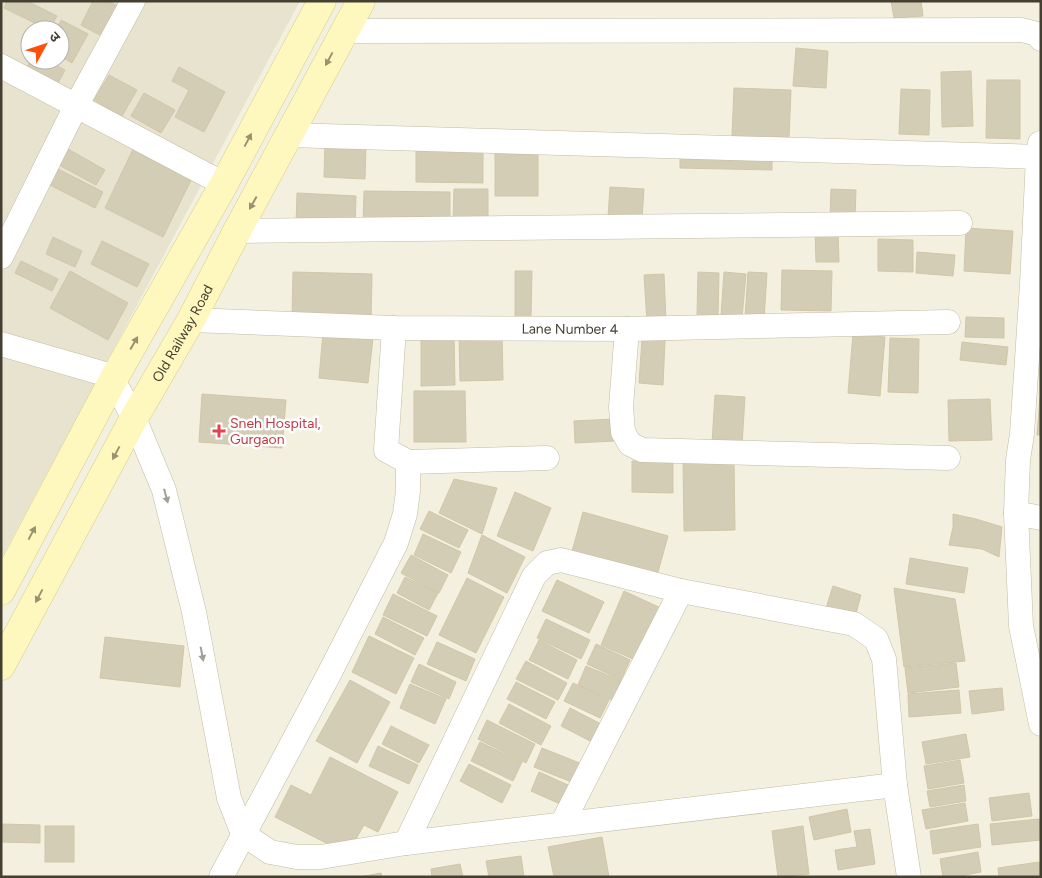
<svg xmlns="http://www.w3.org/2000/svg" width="1042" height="878" font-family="Figtree,'Noto Sans Devanagari',sans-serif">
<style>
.residential{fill:#e7e3ce;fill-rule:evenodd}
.building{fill:#d4cdb5;stroke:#d1c6a7}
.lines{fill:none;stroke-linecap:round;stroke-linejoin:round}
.street-casing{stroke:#c1bca5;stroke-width:25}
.secondary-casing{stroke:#d8ce8a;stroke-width:29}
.street{stroke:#fff;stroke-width:24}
.secondary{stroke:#fff8be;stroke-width:28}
.oneway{fill:#989270}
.oneway2{fill:#a29f98}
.health-dot{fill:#e0444e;stroke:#fff;stroke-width:2}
.labels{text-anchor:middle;stroke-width:5;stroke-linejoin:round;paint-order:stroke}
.street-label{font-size:14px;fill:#443f31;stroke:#fff}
.health-label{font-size:14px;fill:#be3a42;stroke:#fff;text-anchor:start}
</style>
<rect width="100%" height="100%" fill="#f3f0e0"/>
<!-- residential -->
<path class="residential" d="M1,1H300L1,559ZM30,30H60V60H30Z"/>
<!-- building -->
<g class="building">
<polygon points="7,1 27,1 57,16 49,30 4,8"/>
<polygon points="93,1 108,1 125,10 109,40 81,25"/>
<polygon points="891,1 921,1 923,16 894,18"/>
<polygon points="61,20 88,34 72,63 60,56 60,30 56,30"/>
<polygon points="796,48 828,51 826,88 793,86"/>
<polygon points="31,60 46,60 65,70 56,87 25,71"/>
<polygon points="179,67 225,92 204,132 175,117 189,90 172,81"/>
<polygon points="971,71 973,126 942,127 941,72"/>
<polygon points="109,75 137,90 122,116 94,100"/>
<polygon points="987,80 1020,80 1020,139 986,138"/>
<polygon points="734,88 791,90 789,138 732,136"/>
<polygon points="901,89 930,90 929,135 899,134"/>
<polygon points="144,93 175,110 161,133 131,116"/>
<polygon points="136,143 195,172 163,237 105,208"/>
<polygon points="325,143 366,145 365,179 324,177"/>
<polygon points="68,149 105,170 96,185 59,165"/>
<polygon points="416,150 483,151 483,183 416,182"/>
<polygon points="680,152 772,154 772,170 680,168"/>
<polygon points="495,153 538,154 538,196 495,196"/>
<polygon points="56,168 103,192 95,208 48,184"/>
<polygon points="610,187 644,189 642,219 608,217"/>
<polygon points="454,189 488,189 488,222 453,221"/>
<polygon points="831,189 856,190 855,218 830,217"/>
<polygon points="364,191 450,192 450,226 363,225"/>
<polygon points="297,193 356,196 355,229 296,225"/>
<polygon points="966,228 1013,231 1010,274 964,271"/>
<polygon points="838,230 839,262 816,262 815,231"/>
<polygon points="53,237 82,251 75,267 46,254"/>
<polygon points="878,239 913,240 913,272 878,271"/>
<polygon points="102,241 149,264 137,287 91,264"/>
<polygon points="917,252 955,255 953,276 916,273"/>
<polygon points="21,261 58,279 52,291 15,273"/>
<polygon points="782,270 832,271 831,311 781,310"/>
<polygon points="70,271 128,303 108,340 50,308"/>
<polygon points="515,271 532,271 531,317 515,317"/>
<polygon points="293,272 372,274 371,320 292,318"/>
<polygon points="698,272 719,273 718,317 697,316"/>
<polygon points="724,272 746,274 742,318 721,316"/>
<polygon points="748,272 767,273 764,319 745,318"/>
<polygon points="664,274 666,321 647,322 644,275"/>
<polygon points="966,317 1004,318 1004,338 965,337"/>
<polygon points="323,333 373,338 368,383 319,378"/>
<polygon points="502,334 503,380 460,381 459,335"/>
<polygon points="853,334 885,337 880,396 848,393"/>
<polygon points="421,335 454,335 455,385 421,386"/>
<polygon points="890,338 919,339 918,393 888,392"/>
<polygon points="642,339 665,340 663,385 639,383"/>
<polygon points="962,342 1008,347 1006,365 960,360"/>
<polygon points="414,391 465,391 466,442 414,442"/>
<polygon points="202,394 286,400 282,448 199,442"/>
<polygon points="715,395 745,397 742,445 712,443"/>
<polygon points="1040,398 1041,399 1041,435 1037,435"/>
<polygon points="990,399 992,440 949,441 948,400"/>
<polygon points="614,419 615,441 575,443 574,421"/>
<polygon points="632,461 673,462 673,493 632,492"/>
<polygon points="734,461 735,530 684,531 683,462"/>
<polygon points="454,479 497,488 482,534 439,513"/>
<polygon points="515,492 551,508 533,551 497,536"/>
<polygon points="429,511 468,530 459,548 420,529"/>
<polygon points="583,512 668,536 656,579 571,555"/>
<polygon points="953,514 976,519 1002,527 999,557 982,549 949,545 953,527"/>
<polygon points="423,534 461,552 451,573 414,555"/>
<polygon points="482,535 525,557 507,593 468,573"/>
<polygon points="411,555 448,575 439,593 401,573"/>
<polygon points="910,558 968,568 964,593 906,584"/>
<polygon points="405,577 438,593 429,610 397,593"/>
<polygon points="467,578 504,597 476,653 439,635"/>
<polygon points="557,580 604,602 589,633 542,611"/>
<polygon points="833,586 861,595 855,617 826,608"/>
<polygon points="894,588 955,599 965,661 904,667"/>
<polygon points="624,591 665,610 642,663 601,645"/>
<polygon points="393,594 437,616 427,636 383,615"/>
<polygon points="383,617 424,638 415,655 375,634"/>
<polygon points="546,619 590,640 581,659 537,638"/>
<polygon points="369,636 414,658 396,694 352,672"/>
<polygon points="105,637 184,646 180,687 100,678"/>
<polygon points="539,640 577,660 568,679 529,660"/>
<polygon points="437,642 475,659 466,681 427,664"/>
<polygon points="596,644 630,660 621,680 587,664"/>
<polygon points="526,661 567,683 558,700 516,679"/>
<polygon points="956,663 959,687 908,693 905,668"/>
<polygon points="419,664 456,682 449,699 411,682"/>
<polygon points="586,666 621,681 612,700 578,685"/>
<polygon points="350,680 390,702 357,763 316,741"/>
<polygon points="516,682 555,702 546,719 507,699"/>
<polygon points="573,683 609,700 600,718 564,701"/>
<polygon points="410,684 446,699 435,724 400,708"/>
<polygon points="1002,688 1004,710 972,714 969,691"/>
<polygon points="959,690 961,713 909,717 908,694"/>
<polygon points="509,704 551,726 541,745 499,723"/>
<polygon points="570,708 603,725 594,743 561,726"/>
<polygon points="487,720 535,744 526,763 478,739"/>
<polygon points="391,726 429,745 419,763 382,744"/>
<polygon points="966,734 970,757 926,764 922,742"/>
<polygon points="480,742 522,762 513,781 471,761"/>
<polygon points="378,746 418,765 409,784 369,766"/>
<polygon points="542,748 582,764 574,783 534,767"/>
<polygon points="330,757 398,792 378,832 364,825 356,839 328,844 275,817 291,785 311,795"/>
<polygon points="960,760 964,783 928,789 924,766"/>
<polygon points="469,764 511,785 502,803 460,781"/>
<polygon points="539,772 577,789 569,808 531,791"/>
<polygon points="964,785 966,801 930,807 927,791"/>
<polygon points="1029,793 1032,816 992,821 989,798"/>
<polygon points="965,803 968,821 926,829 922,810"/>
<polygon points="847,809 851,832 814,840 809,817"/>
<polygon points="1039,819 1041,840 992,845 990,824"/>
<polygon points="1,824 40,825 40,843 1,842"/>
<polygon points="978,824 981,847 933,854 930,831"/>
<rect x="45" y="826" width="29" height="36"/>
<polygon points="803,826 809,874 778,877 772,831"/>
<polygon points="870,829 875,864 838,870 835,850 857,847 854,831"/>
<polygon points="602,837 609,877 554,877 548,847"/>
<polygon points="978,852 981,872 955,877 943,877 940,859"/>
<polygon points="521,856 524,877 489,877 486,861"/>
<polygon points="1039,862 1041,877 999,877 998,868"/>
<polygon points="460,864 463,877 432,877 431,869"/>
<polygon points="381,873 382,877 360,877"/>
</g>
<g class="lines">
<!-- street casing -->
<g class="street-casing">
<g id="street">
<polyline points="344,31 1022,30 1037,34 1041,39"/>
<polyline points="1,66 224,184"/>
<polyline points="289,135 1041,157"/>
<polyline points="1040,143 1038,157 1032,284 1022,434 1018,460 1016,513 1021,626 1041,724"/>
<polyline points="237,231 960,223"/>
<polyline points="1,257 76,106 133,1"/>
<path id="s1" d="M191,320L394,328L627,329L948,322"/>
<polyline points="394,328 386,450 408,462 547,458"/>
<polyline points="627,329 621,407 623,432 630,444 642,450 948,458"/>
<polyline points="1,344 105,374 113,380 134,418 164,490 194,612 229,798 243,834 270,852 297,857 321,857 406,843 895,785"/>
<polyline points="1016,513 1041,518"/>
<polyline points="562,824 681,591"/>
<polyline points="406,843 534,576 547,563 561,560 681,591 854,624 876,639 884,659 895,785 909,877"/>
<polyline points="221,877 327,678 396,543 405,514 408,491 408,462"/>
</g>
</g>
<!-- secondary casing -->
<g class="secondary-casing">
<g id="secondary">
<polyline points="1,591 113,380 224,184 322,1"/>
<path id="s2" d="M1,666L134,418L191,320L237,231L361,1"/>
</g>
</g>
<!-- street -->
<use href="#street" class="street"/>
<!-- secondary -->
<use href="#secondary" class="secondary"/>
</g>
<!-- one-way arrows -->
<defs><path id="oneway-solid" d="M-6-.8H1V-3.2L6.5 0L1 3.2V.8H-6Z" transform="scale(1.25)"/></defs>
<g class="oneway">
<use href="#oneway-solid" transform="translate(329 59) rotate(118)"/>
<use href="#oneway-solid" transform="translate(248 140) rotate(-62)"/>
<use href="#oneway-solid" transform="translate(253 203) rotate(119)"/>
<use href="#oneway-solid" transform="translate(134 343) rotate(-60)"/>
<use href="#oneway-solid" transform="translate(116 453) rotate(118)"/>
<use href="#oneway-solid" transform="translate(32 533) rotate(-62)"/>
<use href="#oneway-solid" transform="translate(39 596) rotate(118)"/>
</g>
<g class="oneway2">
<use href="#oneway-solid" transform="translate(166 496) rotate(75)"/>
<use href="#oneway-solid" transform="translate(202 654) rotate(79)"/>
</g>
<!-- markers -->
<path class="health-dot" d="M216.5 423.5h5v5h5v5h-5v5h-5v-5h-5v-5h5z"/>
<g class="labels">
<!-- street labels -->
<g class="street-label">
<text dy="5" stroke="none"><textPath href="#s1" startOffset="379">Lane Number 4</textPath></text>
<text dy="5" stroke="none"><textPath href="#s2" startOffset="379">Old Railway Road</textPath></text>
</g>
<!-- health labels -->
<g class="health-label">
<text x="230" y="428">Sneh Hospital,<tspan x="230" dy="16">Gurgaon</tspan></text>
</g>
</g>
<!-- border -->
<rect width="1042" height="878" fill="none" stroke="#443f31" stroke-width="5"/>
<!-- north arrow -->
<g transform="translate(45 45) rotate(50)"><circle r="24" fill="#ffffff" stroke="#b4b2ad"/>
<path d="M0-4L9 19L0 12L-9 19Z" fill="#ff500b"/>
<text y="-8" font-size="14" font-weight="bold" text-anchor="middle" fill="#443f31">उ</text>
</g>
</svg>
